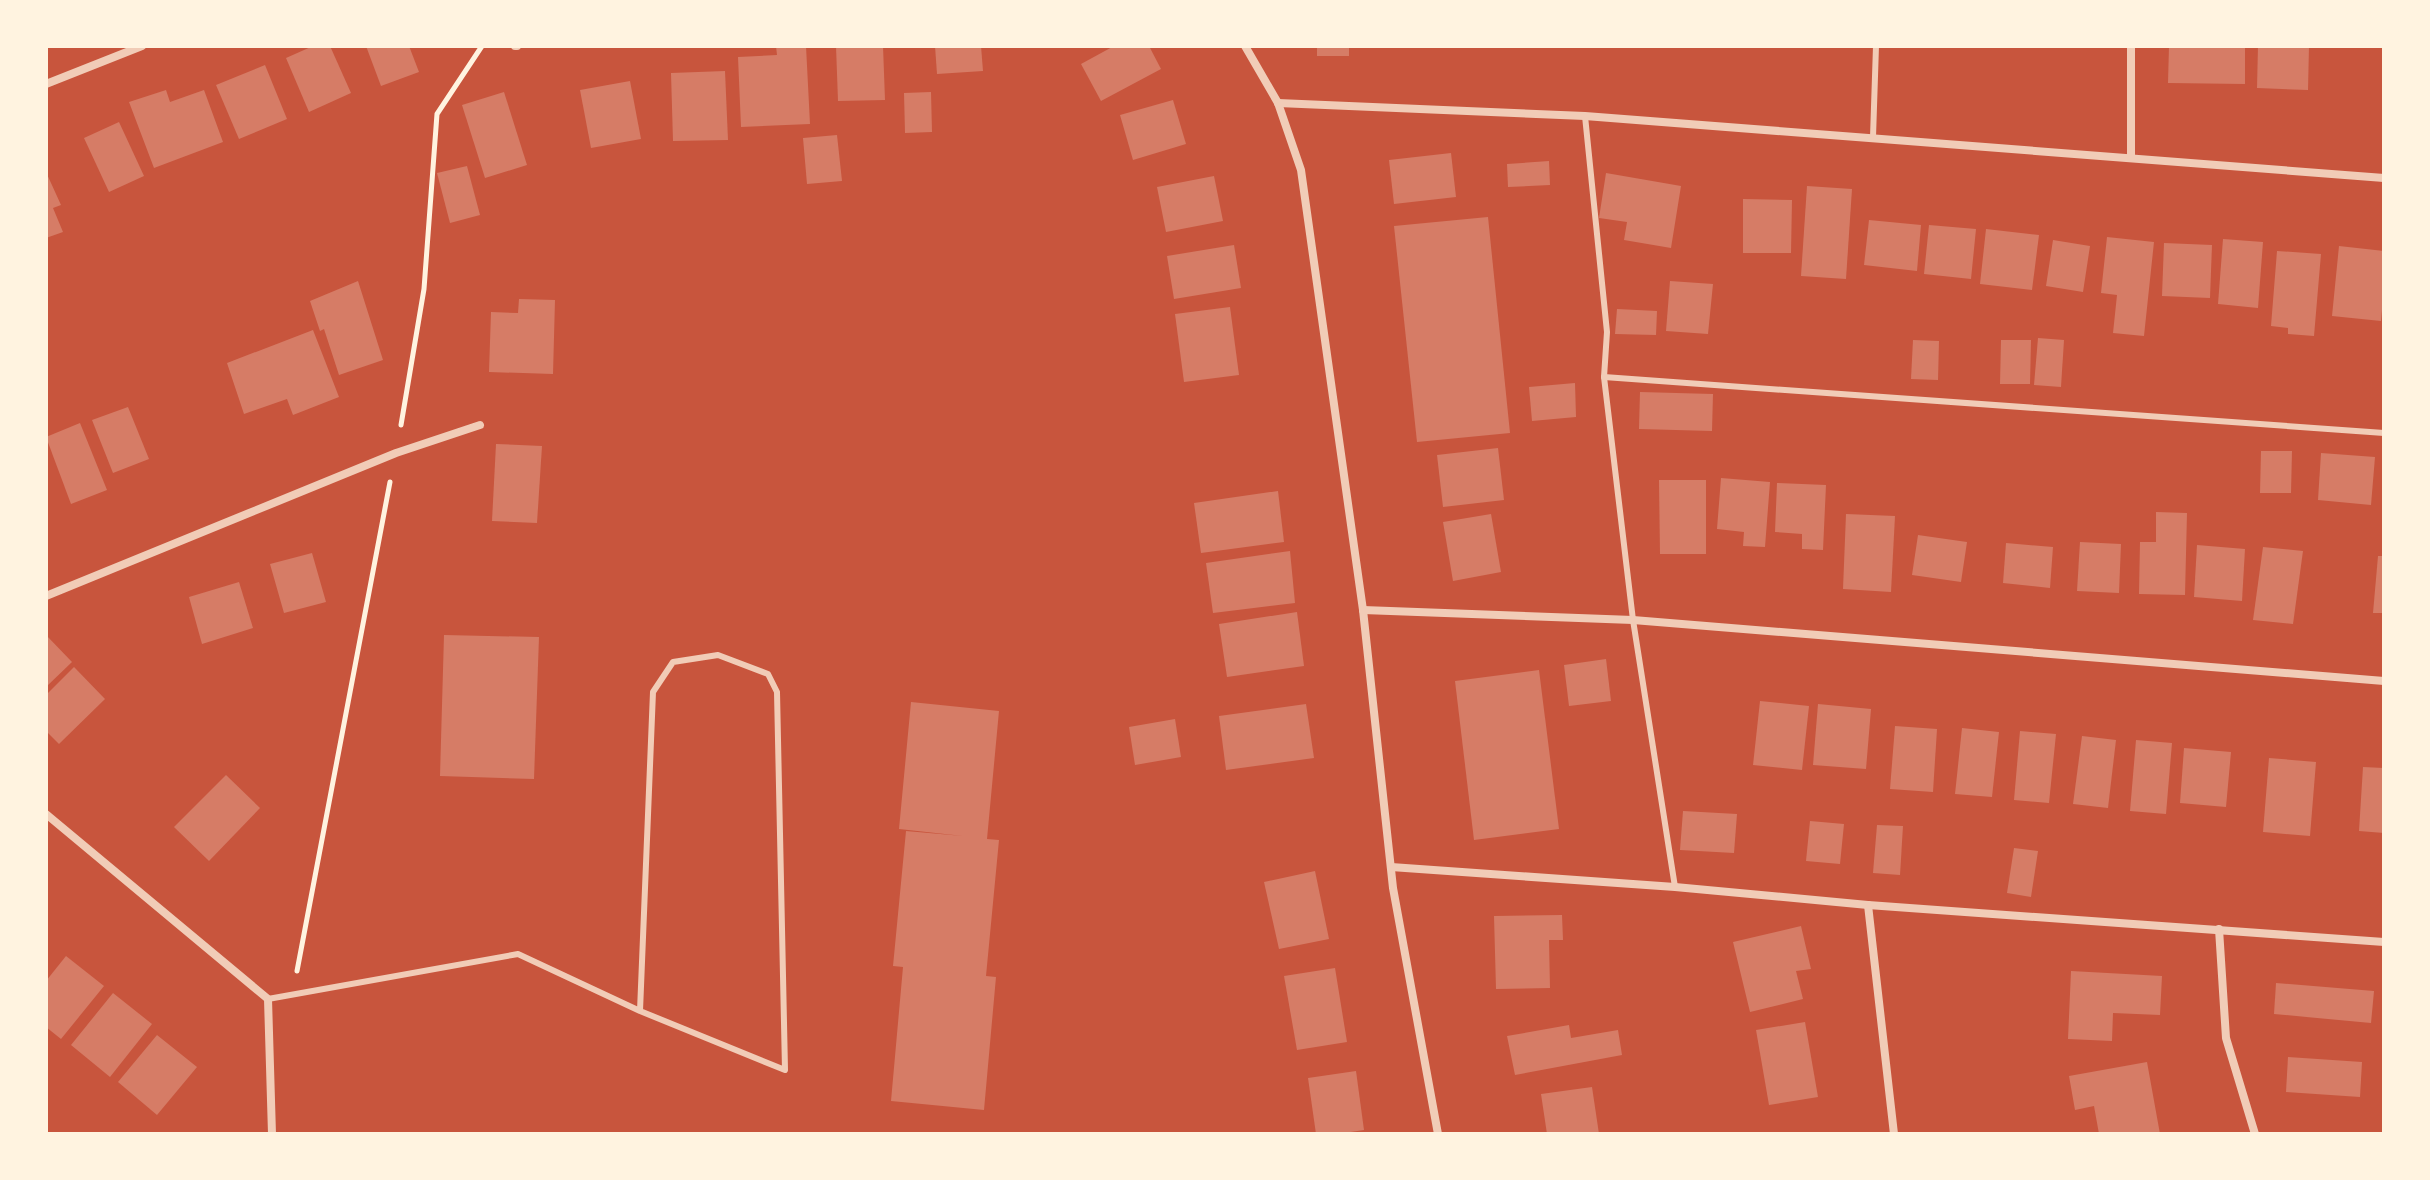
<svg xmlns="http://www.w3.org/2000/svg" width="2430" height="1180" font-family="'PT Sans Narrow',sans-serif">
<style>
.building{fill:#d67c66}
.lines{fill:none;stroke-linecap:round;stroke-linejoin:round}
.path{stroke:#fff3e0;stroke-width:5}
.service{stroke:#f1ccb7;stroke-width:6}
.minor{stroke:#f1ccb7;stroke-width:8}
</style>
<rect width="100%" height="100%" fill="#c8553d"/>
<!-- building -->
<g class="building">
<polygon points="313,46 330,46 351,93 309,112 286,58"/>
<polygon points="366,46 409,46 419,72 381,86"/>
<polygon points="776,46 806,46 810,124 741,127 738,57 777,55"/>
<polygon points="836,46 883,46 885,100 838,101"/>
<polygon points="935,46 981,46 983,71 937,74"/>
<polygon points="1114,46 1149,46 1161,69 1101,101 1081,64"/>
<rect x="1317" y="46" width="32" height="10"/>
<polygon points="2169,46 2245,46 2245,84 2168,83"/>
<polygon points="2258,46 2309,46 2308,90 2257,88"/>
<polygon points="265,65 287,119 239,139 216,85"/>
<polygon points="725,71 728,140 673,141 671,73"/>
<polygon points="630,81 641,139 591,148 580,90"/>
<polygon points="166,90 170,102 204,90 223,142 154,168 129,102"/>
<polygon points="504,92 527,165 485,178 462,105"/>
<polygon points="931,92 932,132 905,133 904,93"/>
<polygon points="1173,100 1186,144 1133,160 1120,115"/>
<polygon points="119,122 144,176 109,192 84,138"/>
<polygon points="837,135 842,181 807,184 803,138"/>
<polygon points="1451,153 1456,197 1394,204 1389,160"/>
<polygon points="1549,161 1550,185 1508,187 1507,164"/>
<polygon points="467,166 480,215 450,223 437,173"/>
<polygon points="46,172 61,205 53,208 63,232 46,238"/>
<polygon points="1606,173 1681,186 1671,248 1624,240 1627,222 1599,218"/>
<polygon points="1214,176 1223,221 1166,232 1157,187"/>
<polygon points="1807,186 1852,189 1846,279 1801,276"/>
<polygon points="1743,199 1792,200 1791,253 1743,253"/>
<polygon points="1488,217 1510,433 1417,442 1394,226"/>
<polygon points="1869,220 1921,225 1917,271 1864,265"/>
<polygon points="1929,225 1976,229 1971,279 1924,274"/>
<polygon points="1986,229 2039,235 2032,290 1980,284"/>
<polygon points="2107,237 2154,242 2144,336 2113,333 2117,295 2101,293"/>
<polygon points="2223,239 2263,242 2258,308 2218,304"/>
<polygon points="2053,240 2090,246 2083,292 2046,286"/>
<polygon points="2164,243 2212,245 2210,298 2162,296"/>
<polygon points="1234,245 1241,288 1174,299 1167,256"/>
<polygon points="2339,246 2384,251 2384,287 2381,321 2332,316"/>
<polygon points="2277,251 2321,254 2314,336 2288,334 2288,328 2271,326"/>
<polygon points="358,281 383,360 339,375 324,329 320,331 310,301"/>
<polygon points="1670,281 1713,284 1708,334 1666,331"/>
<polygon points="519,299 555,300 553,374 489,372 491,312 518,313"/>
<polygon points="1230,307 1239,375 1184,382 1175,314"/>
<polygon points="1617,309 1657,311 1656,335 1615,334"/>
<polygon points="313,330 339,397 293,415 287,399 244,414 227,363"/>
<polygon points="2038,338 2064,340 2061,387 2034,385"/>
<polygon points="1913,340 1939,341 1938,380 1911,379"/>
<polygon points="2001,340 2031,340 2030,384 2000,384"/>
<polygon points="1575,383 1576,417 1532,421 1529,387"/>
<polygon points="1640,392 1713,394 1712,431 1639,429"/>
<polygon points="128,407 149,459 113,473 92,420"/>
<polygon points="80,423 107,490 71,504 46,437"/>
<polygon points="496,444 542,446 537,523 492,521"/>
<polygon points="1498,448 1504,500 1443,507 1437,455"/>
<polygon points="2261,451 2292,451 2291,493 2260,493"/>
<polygon points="2321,453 2375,457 2371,505 2318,500"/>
<polygon points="1721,478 1770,482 1765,547 1743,546 1744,532 1717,529"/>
<polygon points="1659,480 1706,480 1706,554 1660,554"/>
<polygon points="1777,483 1826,485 1823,550 1802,549 1802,534 1775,532"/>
<polygon points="1278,491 1284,542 1201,553 1194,503"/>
<polygon points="2156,512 2187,513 2185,595 2139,594 2140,542 2156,542"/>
<polygon points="1491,514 1501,572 1453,581 1443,522"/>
<polygon points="1846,514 1895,516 1891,592 1843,589"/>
<polygon points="1918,535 1967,542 1961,582 1912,575"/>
<polygon points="2080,542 2121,544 2119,593 2077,591"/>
<polygon points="2006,543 2053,547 2050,588 2003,583"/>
<polygon points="2197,545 2245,549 2242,601 2194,597"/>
<polygon points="2263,547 2303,551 2293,624 2253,620"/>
<polygon points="1290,551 1295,603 1213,613 1206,563"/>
<polygon points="312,553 326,602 284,613 270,564"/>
<polygon points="2378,556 2384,556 2384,613 2373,613"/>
<polygon points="239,582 253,628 202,644 189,597"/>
<polygon points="1297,612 1304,666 1227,677 1219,624"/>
<polygon points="46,635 72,662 46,687"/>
<polygon points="444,635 539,637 534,779 440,776"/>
<polygon points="1606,659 1611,701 1569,706 1564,665"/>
<polygon points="74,667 105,699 59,744 46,731 46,695"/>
<polygon points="1539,670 1559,829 1474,840 1455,681"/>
<polygon points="1760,701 1809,706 1802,770 1753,765"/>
<polygon points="911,702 999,711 987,839 999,840 986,976 996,977 984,1110 891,1101 903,967 893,966 906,831 963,836 899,829"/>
<polygon points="1306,704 1314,758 1226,770 1219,716"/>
<polygon points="1818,704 1871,709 1866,769 1813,765"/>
<polygon points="1175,719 1181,757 1135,765 1129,727"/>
<polygon points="1895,726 1937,729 1933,792 1890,789"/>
<polygon points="1962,728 1999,732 1992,797 1955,794"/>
<polygon points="2020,731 2056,734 2049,803 2014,800"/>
<polygon points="2082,736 2116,740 2108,808 2073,804"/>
<polygon points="2136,740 2172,743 2166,814 2130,811"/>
<polygon points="2184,748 2231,752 2226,807 2180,803"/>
<polygon points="2269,758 2316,762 2310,836 2263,832"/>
<polygon points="2363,767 2384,768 2384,833 2359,831"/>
<polygon points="226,775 260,808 209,861 174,827"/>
<polygon points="1683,811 1737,814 1734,853 1680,850"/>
<polygon points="1810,821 1844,824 1840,864 1806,861"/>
<polygon points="1877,825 1903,826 1900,875 1873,873"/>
<polygon points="2014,848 2038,851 2031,897 2007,893"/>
<polygon points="1315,871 1329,939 1279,949 1264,882"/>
<polygon points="1562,915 1563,940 1549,940 1550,988 1496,989 1494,916"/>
<polygon points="1801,926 1811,969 1796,971 1803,999 1750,1012 1733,942"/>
<polygon points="66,956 104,986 61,1039 46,1027 46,981"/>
<polygon points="1335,968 1347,1042 1297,1050 1284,976"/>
<polygon points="2071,971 2162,976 2160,1015 2113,1013 2112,1041 2068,1039"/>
<polygon points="2276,983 2374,991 2371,1023 2274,1014"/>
<polygon points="113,993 152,1024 110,1077 71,1045"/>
<polygon points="1805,1022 1818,1097 1769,1105 1756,1030"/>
<polygon points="1569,1025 1571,1038 1618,1030 1622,1055 1515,1075 1507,1036"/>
<polygon points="157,1035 197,1067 157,1115 118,1082"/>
<polygon points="2288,1057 2362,1062 2360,1097 2286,1092"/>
<polygon points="2147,1062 2160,1134 2099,1134 2094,1106 2075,1110 2069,1076"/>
<polygon points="1356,1071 1364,1130 1337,1134 1316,1134 1308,1078"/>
<polygon points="1592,1087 1599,1134 1547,1134 1541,1094"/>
</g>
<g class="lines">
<!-- path -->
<g class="path">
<polyline points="401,425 424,289 437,114 482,46"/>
<polyline points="297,971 390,482"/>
</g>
<!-- service -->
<g class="service">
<polyline points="1585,116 1607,332 1604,377 1633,620 1675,887"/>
<polyline points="1873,137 1876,46"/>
<polyline points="1604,377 2384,433"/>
<polyline points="268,999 518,954 640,1011 785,1070 777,692 768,674 718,655 673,662 653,692 640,1011"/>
</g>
<!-- minor -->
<g class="minor">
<polyline points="515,46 517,46"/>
<polyline points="1245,46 1278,103 1301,170 1363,610 1393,888 1438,1134"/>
<polyline points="46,84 142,46"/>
<polyline points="1278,103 1585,116 2384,178"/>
<polyline points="2131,158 2131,46"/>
<polyline points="46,596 396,453 480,425"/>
<polyline points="1363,610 1633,620 2384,681"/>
<polyline points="46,814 268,999 272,1134"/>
<polyline points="1391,867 1675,887 1868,905 2384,942"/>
<polyline points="1868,905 1894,1134"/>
<polyline points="2219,929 2226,1038 2255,1134"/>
</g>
</g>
<!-- border -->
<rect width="2430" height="1180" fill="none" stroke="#fff3e0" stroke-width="96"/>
</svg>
